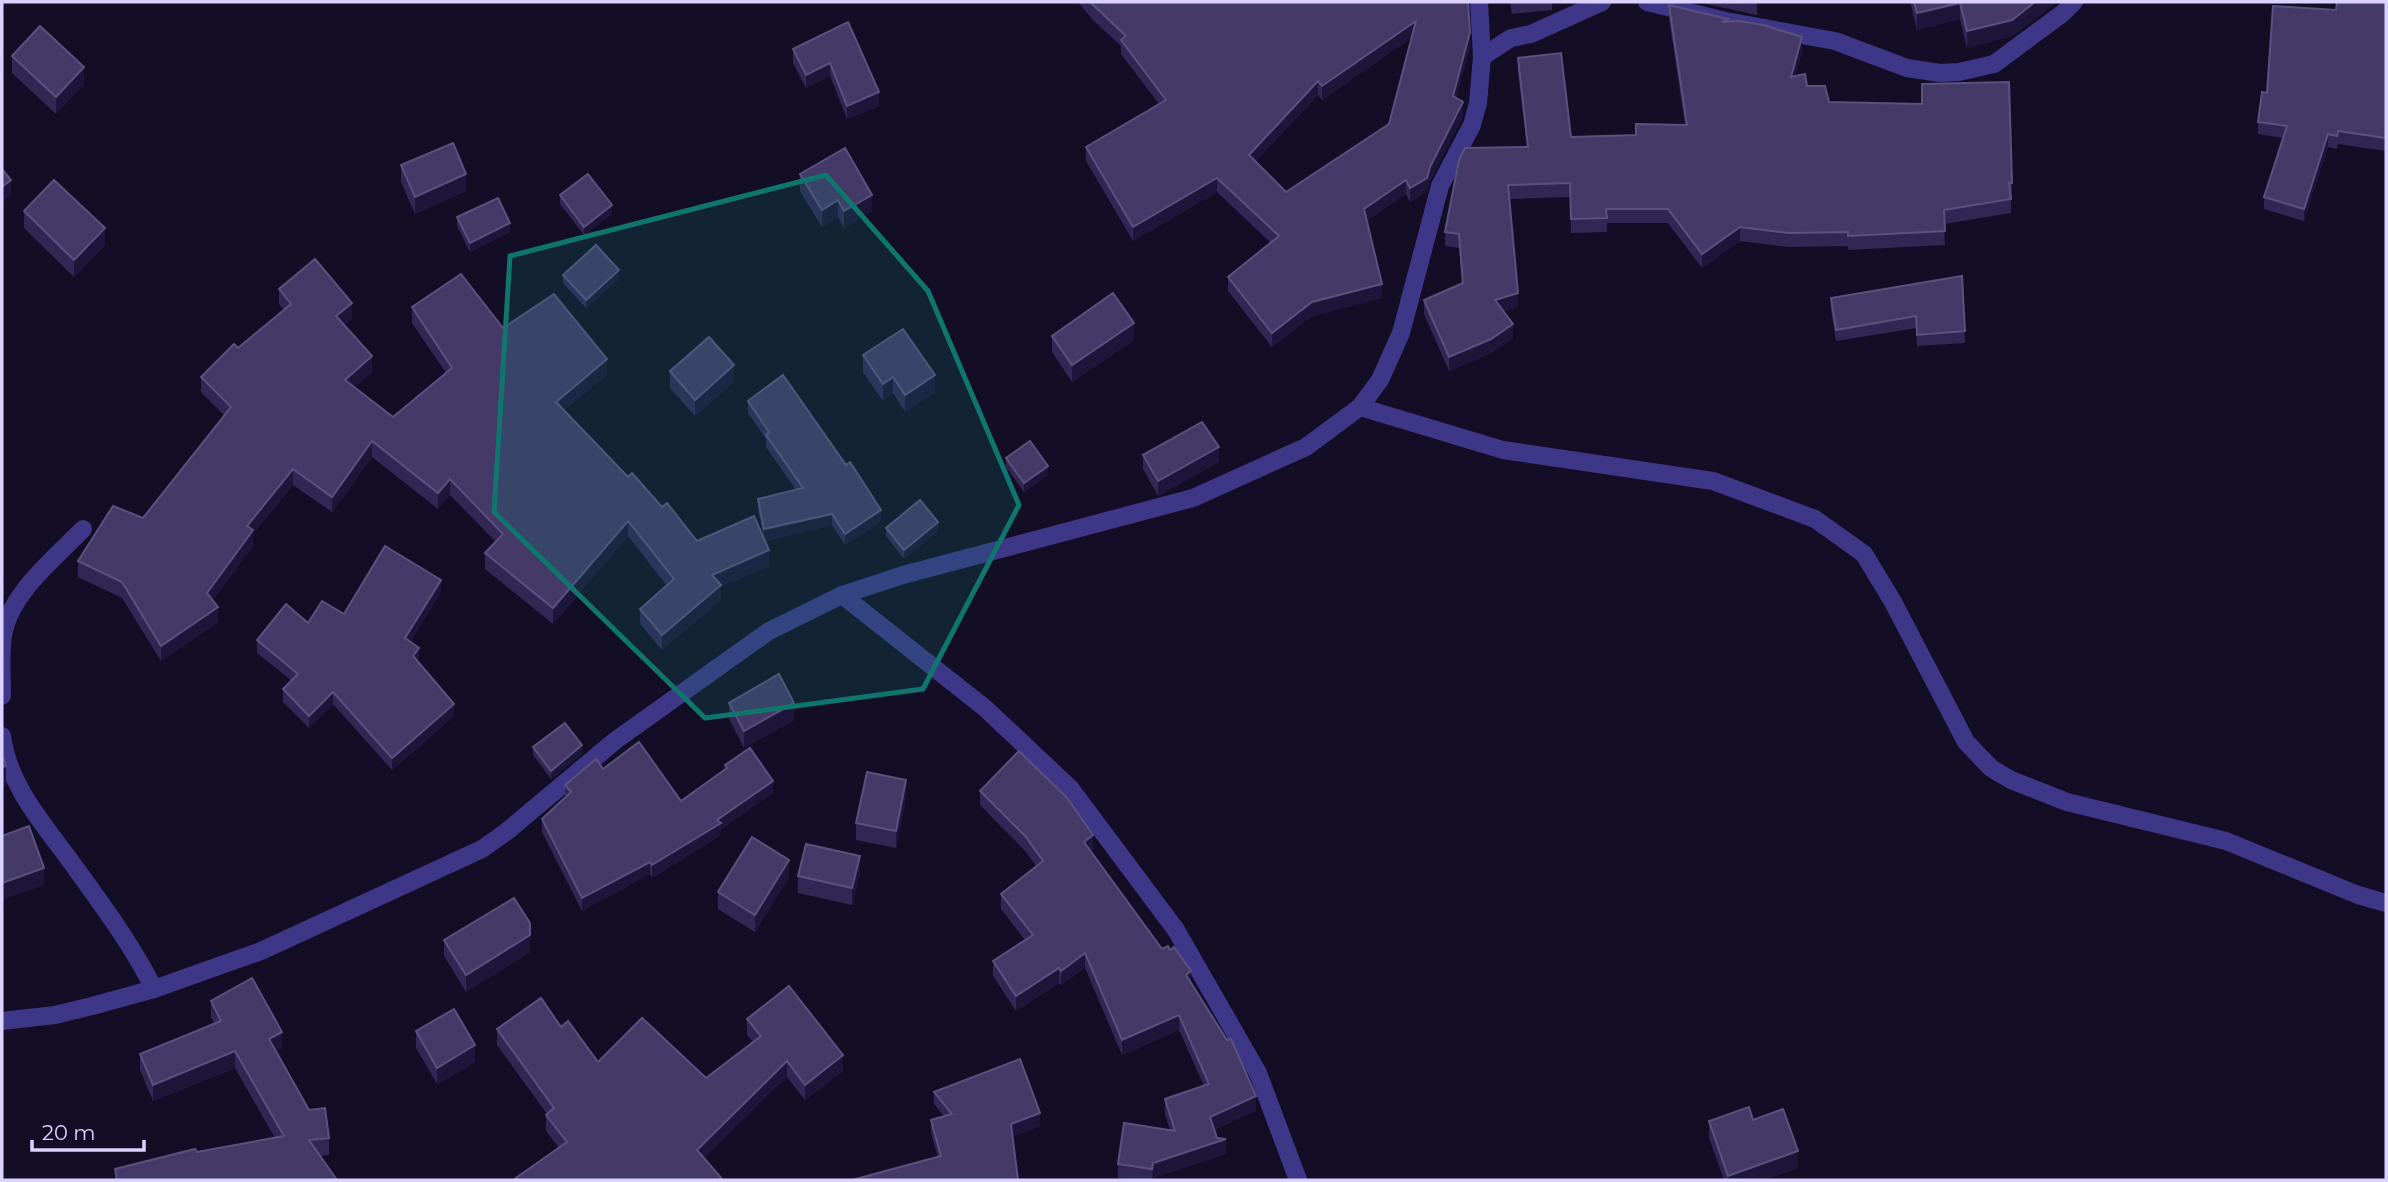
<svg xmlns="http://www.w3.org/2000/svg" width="2388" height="1182" font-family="Montserrat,sans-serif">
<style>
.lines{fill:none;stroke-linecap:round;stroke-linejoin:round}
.minor{stroke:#3e3788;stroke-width:18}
.wall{fill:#322655;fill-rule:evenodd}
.shaded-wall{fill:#1e153a}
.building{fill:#443967;stroke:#5b517f;stroke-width:2;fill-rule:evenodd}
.marked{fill:#0f766e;fill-opacity:0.2;stroke:#0f766e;stroke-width:5;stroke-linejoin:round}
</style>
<rect width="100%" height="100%" fill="#130e26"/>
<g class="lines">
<!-- minor -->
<g class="minor">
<polyline points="1647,2 1726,21 1835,41 1907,68 1940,73 1959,72 1994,64 2063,13 2074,2"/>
<polyline points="1482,57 1511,38 1531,34 1602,2"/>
<polyline points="1360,407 1380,380 1401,333 1440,186 1472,125 1478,103 1482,57 1479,2"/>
<polyline points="842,595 985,708 1070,788 1176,930 1258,1073 1298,1180"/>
<path d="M2,696C2,676 0,655 3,636C9,594 55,558 83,529"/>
<path d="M2,736C9,788 45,825 74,866C103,906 132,945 154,989"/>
<polyline points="2,1021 55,1015 92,1006 154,989 261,951 482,849 506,832 616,740 769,631 842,595 903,575 1193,498 1306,447 1360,407 1503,450 1713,481 1815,519 1864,554 1893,602 1966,742 1991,768 2011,780 2067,802 2226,841 2358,895 2386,903"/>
</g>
</g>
<!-- wall -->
<g class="wall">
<path d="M1078,2H1468L1470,47L1456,98L1463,116L1430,181L1427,192L1410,202L1406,194L1366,221L1382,298L1312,316L1272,347L1228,291V277L1271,243L1217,192L1133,241L1086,161V147L1159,104L1121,54V46L1093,20ZM1411,38L1389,124L1286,192L1256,161L1318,95L1322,100Z"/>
<polygon points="1510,2 1552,2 1552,10 1512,14"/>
<polygon points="1697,2 1757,2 1757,15"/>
<polygon points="1910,2 2057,2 2012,36 1967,48 1960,19 1917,30"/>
<polygon points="2386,2 2386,151 2338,144 2337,149 2328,147 2304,221 2264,209 2264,197 2283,138 2258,134 2258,122 2267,93 2336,10"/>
<polygon points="1669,5 1728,21 1802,51 1795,76 1807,86 1829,102 2012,183 2012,197 2011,197 2011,213 1944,224 1945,245 1848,250 1848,246 1789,247 1740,241 1702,268 1668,223 1607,223 1607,232 1571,233 1570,197 1510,199 1518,307 1503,311 1513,338 1491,353 1449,371 1424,314 1424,300 1462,284 1459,248 1445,246 1445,232 1527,147 1518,72 1518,58 1571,137 1636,135 1685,125 1669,19"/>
<polygon points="848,22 879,106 847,119 830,76 806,88 793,63 793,49"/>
<polygon points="12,56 84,84 56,114 12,73"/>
<polygon points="401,165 466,191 415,214 401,182"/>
<polygon points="800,174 872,211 844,228 838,217 822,227 800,191"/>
<polygon points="560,195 612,214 584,235 560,204"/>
<polygon points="24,211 105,245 74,277 24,228"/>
<polygon points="457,217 510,232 470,252 457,226"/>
<polygon points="563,275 619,279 586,308 563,283"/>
<polygon points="1962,276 1965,343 1917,346 1916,328 1836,341 1831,310 1831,298"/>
<polygon points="279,289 352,319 344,325 372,372 354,387 393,417 446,373 412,323 412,307 503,328 607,375 564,410 628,477 662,507 697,541 764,538 758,510 758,499 796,490 766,447 766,439 748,413 748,401 881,522 845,545 832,525 765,541 769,566 721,586 721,600 662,650 640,624 640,609 667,586 628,536 553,624 485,569 485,553 496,542 450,495 438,509 372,457 332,512 293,485 253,534 253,546 213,600 218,622 161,661 122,598 78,577 78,561 143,518 224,415 201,392 201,377 284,310 279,304"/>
<polygon points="1052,336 1134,340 1072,382 1052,352"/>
<polygon points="863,355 935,392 905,412 893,393 883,401 863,372"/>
<polygon points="670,371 734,382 695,416 670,388"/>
<polygon points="1143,455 1219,462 1158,496 1143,469"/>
<polygon points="1006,458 1048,475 1024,492 1006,467"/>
<polygon points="886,528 938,531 904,559 886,536"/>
<polygon points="441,592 410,642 419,661 418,662 454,716 392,770 333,704 309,728 283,702 283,689 292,681 257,653 257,640 308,623 344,614"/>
<polygon points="729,703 794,720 744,748 729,719"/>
<polygon points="533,747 582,754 551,779 533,755"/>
<polygon points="725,765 773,793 721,829 721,835 652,878 650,874 582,911 542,832 542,819 565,797 565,785 603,769 681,801 725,769"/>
<polygon points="980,791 1093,850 1091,852 1162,949 1191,983 1256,1111 1215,1129 1217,1138 1226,1154 1153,1178 1152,1180 1129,1180 1118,1178 1118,1164 1170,1130 1165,1114 1165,1099 1204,1086 1179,1030 1122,1055 1085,968 1061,985 1059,983 1016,1011 993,976 993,961 1025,940 1001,909 1001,894 1036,866 1026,852 980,805"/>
<polygon points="906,797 896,848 856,840 856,823"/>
<polygon points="860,873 852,905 798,893 798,876"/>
<polygon points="789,877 755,932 718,909 718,892"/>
<polygon points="444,940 530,952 466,992 444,956"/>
<polygon points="211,1001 282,1048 276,1051 309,1110 329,1138 329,1155 320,1156 337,1180 115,1180 115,1169 197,1152 275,1138 235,1068 153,1101 140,1070 140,1054 214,1024 211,1017"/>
<polygon points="747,1019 843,1071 805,1100 787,1077 559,1148 546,1131 546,1115 547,1114 497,1045 497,1029 561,1027 598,1062 706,1078 753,1042 747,1035"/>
<polygon points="416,1031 475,1062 437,1084 416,1048"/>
<polygon points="934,1092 1040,1126 1013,1136 938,1157 931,1133 931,1120 944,1116 934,1104"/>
<polygon points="1753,1120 1798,1168 1763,1180 1724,1180 1709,1138 1709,1121"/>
</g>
<!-- shaded-wall -->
<g class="shaded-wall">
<polygon points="2035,2 2057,2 2012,36 1967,48 1967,31"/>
<polygon points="1960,3 1960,19 1917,30 1917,13"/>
<polygon points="1416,21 1416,35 1322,100 1322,86"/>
<polygon points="1470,32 1470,47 1453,110 1453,96"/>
<polygon points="1802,37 1802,51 1791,91 1791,77"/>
<polygon points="830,63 830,76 806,88 806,75"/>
<polygon points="84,67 84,84 56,114 56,97"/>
<polygon points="1318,81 1318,95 1249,169 1249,155"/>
<polygon points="879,92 879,106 847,119 847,106"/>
<polygon points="1463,102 1463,116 1430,181 1427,192 1410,202 1410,188 1430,167"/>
<polygon points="2328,134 2328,147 2304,221 2304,209"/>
<polygon points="466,174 466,191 415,214 415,197"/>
<polygon points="1217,178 1217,192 1133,241 1133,227"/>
<polygon points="11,180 11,195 2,202 2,187"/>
<polygon points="1406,180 1406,194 1364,223 1364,209"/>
<polygon points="872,195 872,211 844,228 844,211"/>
<polygon points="838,200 838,217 822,227 822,210"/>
<polygon points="612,205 612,214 584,235 584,227"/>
<polygon points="510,223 510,232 470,252 470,243"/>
<polygon points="1740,227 1740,241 1702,268 1702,254"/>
<polygon points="105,228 105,245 74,277 74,260"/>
<polygon points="619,270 619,279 586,308 586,300"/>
<polygon points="1382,284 1382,298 1312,316 1272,347 1272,333 1312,302"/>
<polygon points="1518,293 1518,307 1495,314 1495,300"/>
<polygon points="352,303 352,319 336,331 336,316"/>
<polygon points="1134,323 1134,340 1072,382 1072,365"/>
<polygon points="1513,324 1513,338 1491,353 1449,371 1449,357"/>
<polygon points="372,356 372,372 345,395 345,380"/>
<polygon points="607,359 607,375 556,417 556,402"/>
<polygon points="734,365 734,382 695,416 695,400"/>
<polygon points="935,375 935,392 905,412 905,395"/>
<polygon points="893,377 893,393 883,401 883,384"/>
<polygon points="372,441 372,457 332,512 332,497"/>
<polygon points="1219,447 1219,462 1158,496 1158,481"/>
<polygon points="1048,466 1048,475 1024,492 1024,483"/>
<polygon points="293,469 293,485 253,534 253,546 207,608 207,593 247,526"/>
<polygon points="450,479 450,495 438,509 438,493"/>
<polygon points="881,510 881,522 845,545 845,534"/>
<polygon points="832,514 832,525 764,541 764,529"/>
<polygon points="628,521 628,536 553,624 553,608"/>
<polygon points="938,522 938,531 904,559 904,550"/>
<polygon points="769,550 769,566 721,586 721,600 662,650 662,635 712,575"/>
<polygon points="441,580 441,592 405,650 405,638"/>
<polygon points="218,607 218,622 161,661 161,646"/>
<polygon points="419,648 419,661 413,669 413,656"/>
<polygon points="333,692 333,704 309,728 309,716"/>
<polygon points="794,703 794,720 744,748 744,731"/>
<polygon points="454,704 454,716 392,770 392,758"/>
<polygon points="582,745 582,754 551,779 551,771"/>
<polygon points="6,766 6,786 2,787 2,767"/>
<polygon points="906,780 906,797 896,848 896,831"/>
<polygon points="773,781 773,793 721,829 721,835 652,878 652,865"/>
<polygon points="1093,835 1093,850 1084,857 1084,842"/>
<polygon points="860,856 860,873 852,905 852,888"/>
<polygon points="789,860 789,877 755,932 755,915"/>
<polygon points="650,862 650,874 582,911 582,898"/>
<polygon points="44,868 44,885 2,900 2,883"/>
<polygon points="530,935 530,952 466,992 466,975"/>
<polygon points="1085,953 1085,968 1061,985 1061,971"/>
<polygon points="1059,968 1059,983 1016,1011 1016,996"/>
<polygon points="1191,971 1191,986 1186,975"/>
<polygon points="1179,1015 1179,1030 1122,1055 1122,1040"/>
<polygon points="282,1032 282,1048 269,1055 269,1039"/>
<polygon points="475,1045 475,1062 437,1084 437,1068"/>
<polygon points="235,1051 235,1068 153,1101 153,1085"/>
<polygon points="843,1055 843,1071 805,1100 805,1085"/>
<polygon points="787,1061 787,1077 697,1165 697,1150"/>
<polygon points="1256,1096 1256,1111 1210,1131 1210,1117"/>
<polygon points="1040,1113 1040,1126 1011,1137 1011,1124"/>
<polygon points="1226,1139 1226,1154 1153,1178 1152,1180 1153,1163"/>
<polygon points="1798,1151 1798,1168 1763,1180 1728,1180 1728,1176"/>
</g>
<!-- building -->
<g class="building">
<path d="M1090,2H1468L1470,32L1453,96L1463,102L1430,167L1427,178L1410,188L1406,180L1364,209L1382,284L1312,302L1272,333L1228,277L1279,236L1217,178L1133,227L1086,147L1166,100L1121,40L1126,36ZM1416,21L1389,124L1286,192L1249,155L1318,81L1322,86Z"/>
<polygon points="1914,2 2035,2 2012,20 1967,31 1960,3 1917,13"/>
<polygon points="2337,2 2386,2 2386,138 2338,131 2337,136 2328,134 2304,209 2264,197 2287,126 2258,122 2262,92 2267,93 2273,6 2336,10"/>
<polygon points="1669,5 1728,19 1722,22 1739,21 1763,25 1802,37 1791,77 1805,74 1807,86 1825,86 1829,102 1922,104 1922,84 2009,82 2012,183 2009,183 2011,199 1944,210 1945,231 1848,236 1848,232 1789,233 1740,227 1702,254 1668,209 1606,209 1607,218 1571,219 1570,183 1508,185 1518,293 1495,300 1513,324 1491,339 1449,357 1424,300 1463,283 1459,234 1445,232 1459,160 1465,148 1528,147 1518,58 1561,53 1571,137 1636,135 1636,124 1687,125"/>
<polygon points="848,22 879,92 847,106 830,63 806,75 793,49"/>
<polygon points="40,26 84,67 56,97 12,56"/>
<polygon points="453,143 466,174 415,197 401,165"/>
<polygon points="845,148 872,195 844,211 838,200 822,210 800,174"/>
<polygon points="2,169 11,180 2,187"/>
<polygon points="588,174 612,205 584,227 560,195"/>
<polygon points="54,180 105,228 74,260 24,211"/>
<polygon points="498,198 510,223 470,243 457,217"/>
<polygon points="596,245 619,270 586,300 563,275"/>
<polygon points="315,259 352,303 336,316 372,356 345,380 393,417 452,368 412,307 461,274 503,328 554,294 607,359 556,402 628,477 632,473 662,507 667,503 697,541 754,516 769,550 712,575 721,585 662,635 640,609 674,579 628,521 553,608 485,553 503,534 450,479 438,493 372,441 332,497 293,469 247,526 253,530 207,593 218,607 161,646 122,582 78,561 113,506 143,518 231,407 201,377 234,344 238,348 291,304 279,289"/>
<polygon points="1962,276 1965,331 1917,335 1916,316 1836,330 1831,298"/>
<polygon points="1113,293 1134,323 1072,365 1052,336"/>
<polygon points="903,329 935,375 905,395 893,377 883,384 863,355"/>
<polygon points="709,337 734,365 695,400 670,371"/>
<polygon points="783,375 846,465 850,462 881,510 845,534 832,514 764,529 758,499 803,488 766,435 769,432 748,401"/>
<polygon points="1202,422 1219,447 1158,481 1143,455"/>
<polygon points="1030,441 1048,466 1024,483 1006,458"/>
<polygon points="920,500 938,522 904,550 886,528"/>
<polygon points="385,546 441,580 405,638 419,648 413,656 454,704 392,758 333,692 309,716 283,689 298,674 257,640 286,604 308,623 322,601 344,614"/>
<polygon points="779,674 794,703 744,731 729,703"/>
<polygon points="565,723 582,745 551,771 533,747"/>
<polygon points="639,742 681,801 727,768 725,765 750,748 773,781 717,820 721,823 652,865 650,862 582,898 542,819 571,792 565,785 596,759 603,769"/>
<polygon points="1019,751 1067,798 1093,835 1084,842 1162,949 1168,946 1170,950 1174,947 1191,971 1186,975 1227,1040 1231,1039 1256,1096 1210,1117 1217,1138 1226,1139 1153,1163 1152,1169 1118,1164 1124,1123 1175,1131 1165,1099 1209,1084 1179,1015 1122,1040 1085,953 1061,971 1059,968 1016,996 993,961 1033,935 1001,894 1043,861 1026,837 980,791"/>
<polygon points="2,755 6,766 2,767"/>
<polygon points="867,772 906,780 896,831 856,823"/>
<polygon points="29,826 44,868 2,883 2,836"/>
<polygon points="752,837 789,860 755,915 718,892"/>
<polygon points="806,844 860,856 852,888 798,876"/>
<polygon points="514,898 530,923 530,935 466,975 444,940"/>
<polygon points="252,978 282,1032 269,1039 309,1110 325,1108 329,1138 309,1140 337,1180 117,1180 115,1169 195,1149 197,1152 284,1136 235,1051 153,1085 140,1054 221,1021 211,1001"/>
<polygon points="789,986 843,1055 805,1085 787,1061 697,1150 723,1180 513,1180 567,1142 546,1115 554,1108 497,1029 541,998 561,1027 568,1021 598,1062 642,1018 706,1078 761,1036 747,1019"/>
<polygon points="454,1009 475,1045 437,1068 416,1031"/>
<polygon points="1020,1059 1040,1113 1011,1124 1018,1180 852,1180 941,1156 931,1120 952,1114 934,1092"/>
<polygon points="1749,1107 1753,1120 1783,1109 1798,1151 1728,1176 1709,1121"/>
</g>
<!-- marked area -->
<path class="marked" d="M826,175L928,291L1019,505L923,689L705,718L494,512L510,256Z"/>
<!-- border -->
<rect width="2388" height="1182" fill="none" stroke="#dad3ff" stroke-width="7"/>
<!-- scale -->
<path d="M32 1140v10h112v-10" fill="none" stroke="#dad3ff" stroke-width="3.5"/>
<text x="42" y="1140" font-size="21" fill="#dad3ff" stroke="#130e26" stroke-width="5" paint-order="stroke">20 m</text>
</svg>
